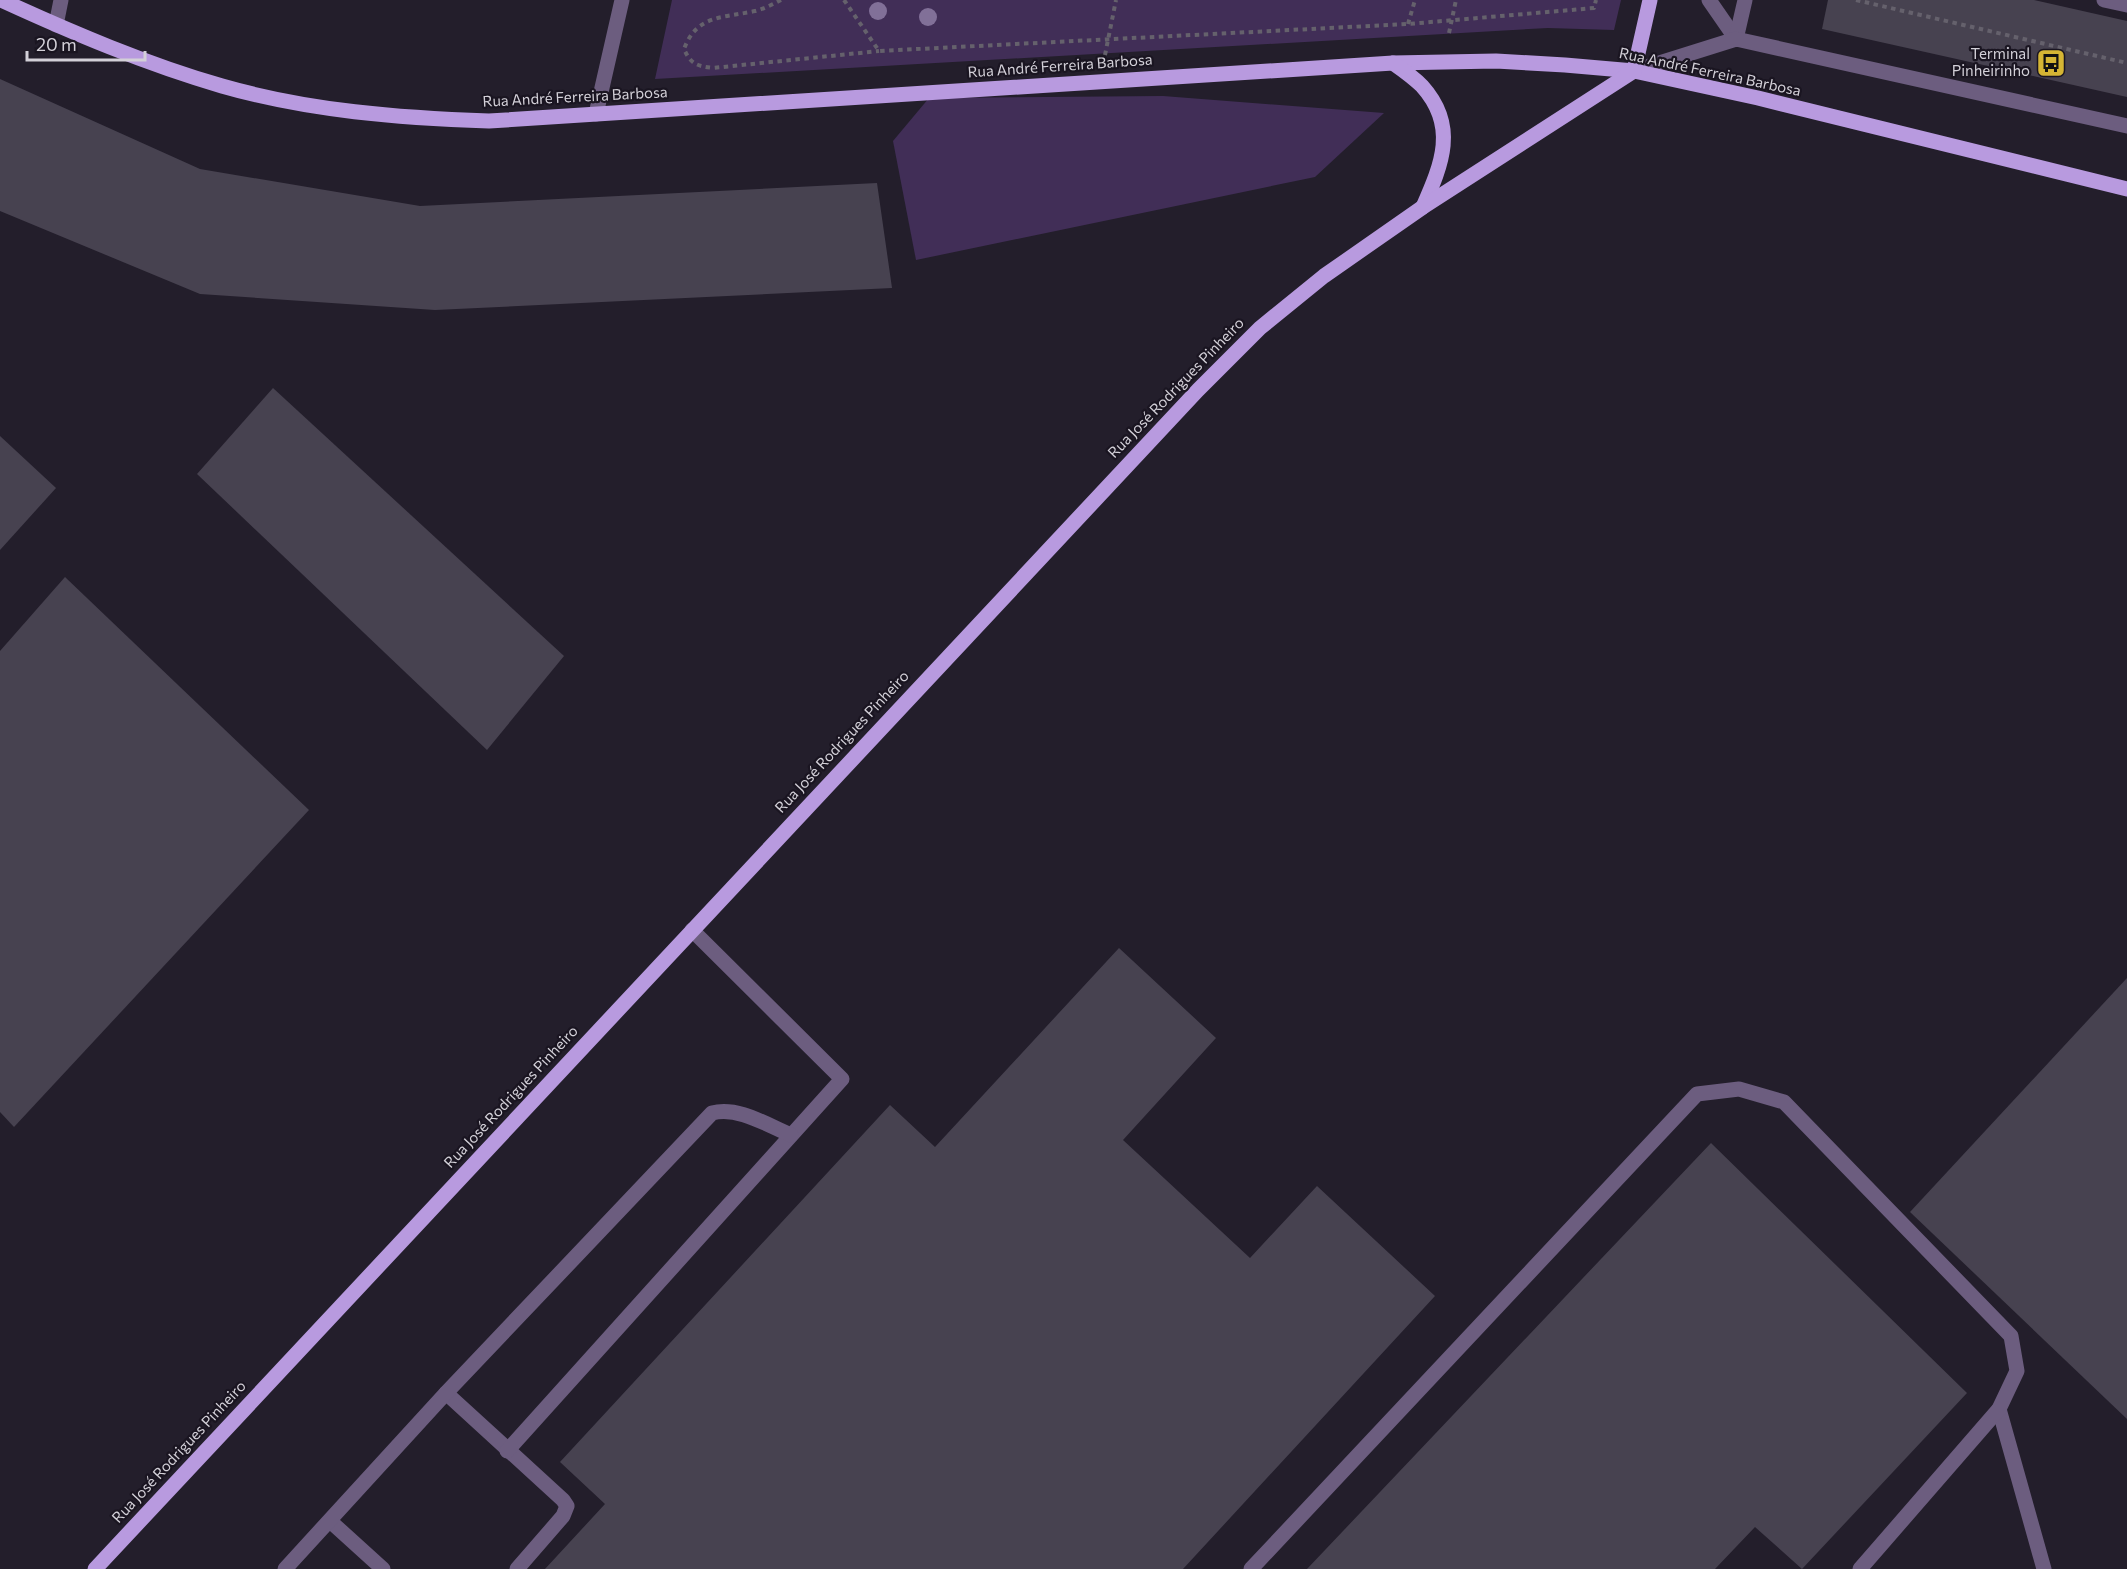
<svg xmlns="http://www.w3.org/2000/svg" width="2127" height="1569" font-family="Commissioner,sans-serif">
<style>
.green{fill:#412e57}
.building{fill:#474250}
.lines{fill:none;stroke-linecap:round;stroke-linejoin:round}
.path{stroke:#65616c;stroke-width:4;stroke-dasharray:4.5 4.5;stroke-linecap:butt}
.minor{stroke:#6c5d7f;stroke-width:15}
.major{stroke:#b89adf;stroke-width:15}
.tree{fill:#817098}
.labels{text-anchor:middle;stroke-width:4.5;stroke-linejoin:round;paint-order:stroke}
.poi-label{font-size:15px;fill:#d3d0d8;stroke:#1a1521;text-anchor:end}
.street-label{font-size:15px;fill:#d3d0d8;stroke:#1a1521}
</style>
<rect width="100%" height="100%" fill="#231e2b"/>
<!-- green -->
<g class="green">
<polygon points="672,0 1621,0 1614,30 1548,28 655,79"/>
<polygon points="1163,96 1384,113 1315,177 916,260 893,141 929,98"/>
</g>
<!-- building -->
<g class="building">
<polygon points="1828,0 2034,0 2127,21 2127,97 1822,29"/>
<polygon points="0,79 200,169 420,206 877,183 892,288 435,310 200,294 0,211"/>
<polygon points="273,388 564,656 487,750 197,474"/>
<polygon points="0,436 56,488 0,550"/>
<polygon points="65,577 309,810 14,1127 0,1112 0,651"/>
<polygon points="1119,948 1216,1038 1123,1140 1250,1258 1317,1186 1435,1296 1183,1569 545,1569 605,1504 560,1462 890,1105 935,1147"/>
<polygon points="2127,978 2127,1419 1910,1212"/>
<polygon points="1711,1143 1967,1393 1802,1569 1755,1527 1715,1569 1307,1569"/>
</g>
<g class="lines">
<!-- path -->
<g class="path">
<path d="M781,0C773,4 764,9 755,11C724,18 697,14 684,49C691,65 698,66 713,68L879,51"/>
<polyline points="844,0 879,51 1408,24 1594,8 1596,0"/>
<polyline points="1856,0 2127,63"/>
<polyline points="1408,24 1415,0"/>
<polyline points="1449,33 1456,0"/>
<polyline points="1105,55 1116,0"/>
</g>
<!-- minor -->
<g class="minor">
<polyline points="1709,0 1736,39"/>
<polyline points="2104,0 2127,5"/>
<polyline points="56,25 61,0"/>
<polyline points="1736,39 1745,0"/>
<polyline points="1634,71 1736,39 2127,126"/>
<polyline points="596,114 622,0"/>
<polyline points="446,1393 563,1500 567,1506 563,1516 517,1569"/>
<polyline points="1999,1409 2044,1569"/>
<polyline points="507,1451 842,1079 692,930"/>
<polyline points="330,1521 383,1569"/>
<path d="M285,1569L446,1393L712,1113C738,1106 767,1125 791,1135"/>
<polyline points="1251,1569 1697,1094 1739,1089 1784,1102 2011,1336 2017,1371 1999,1409 1860,1569"/>
</g>
<!-- major -->
<g class="major">
<path d="M1,0C73,33 146,64 222,86C309,111 400,118 489,121L1393,63L1496,61L1565,65L1634,71L1758,98L2127,189"/>
<path d="M1393,63C1403,70 1414,78 1422,86C1458,126 1442,164 1423,207"/>
<polyline points="95,1569 1198,390 1260,328 1324,276 1423,207 1634,71 1650,0"/>
</g>
</g>
<!-- trees -->
<g class="tree">
<circle cx="878" cy="11" r="9"/>
<circle cx="928" cy="17" r="9"/>
</g>
<!-- icons -->
<defs>
<g id="bus-square" transform="scale(1.5)"><rect x="-9" y="-9" width="18" height="18" rx="4" fill="#d5b534" stroke="#1a1521"/><path d="M-5-6H5V4H4V6H2V4H-2V6H-4V4H-5ZM-3.5-4V0h7V-4ZM-3.5 1.2v1.5H-2V1.2ZM2 1.2v1.5H3.5V1.2Z" fill="#111"/></g>
</defs>
<g fill-rule="evenodd">
<use href="#bus-square" x="2051" y="63"/>
</g>
<g class="labels">
<!-- poi labels -->
<g class="poi-label">
<text x="2030" y="59">Terminal<tspan x="2030" dy="17">Pinheirinho</tspan></text>
</g>
<!-- street labels -->
<g class="street-label">
<text transform="translate(1060 66) rotate(-4)" y="5">Rua André Ferreira Barbosa</text>
<text transform="translate(1710 72) rotate(12)" y="5">Rua André Ferreira Barbosa</text>
<text transform="translate(575 97) rotate(-3)" y="5">Rua André Ferreira Barbosa</text>
<text transform="translate(1176 388) rotate(-46)" y="5">Rua José Rodrigues Pinheiro</text>
<text transform="translate(842 742) rotate(-47)" y="5">Rua José Rodrigues Pinheiro</text>
<text transform="translate(511 1097) rotate(-47)" y="5">Rua José Rodrigues Pinheiro</text>
<text transform="translate(179 1452) rotate(-47)" y="5">Rua José Rodrigues Pinheiro</text>
</g>
</g>
<!-- scale -->
<path d="M27 51v9h118v-9" fill="none" stroke="#d3d0d8" stroke-width="3"/>
<text x="36" y="51" font-size="18" fill="#d3d0d8" stroke="#1a1521" stroke-width="4.5" paint-order="stroke">20 m</text>
</svg>
